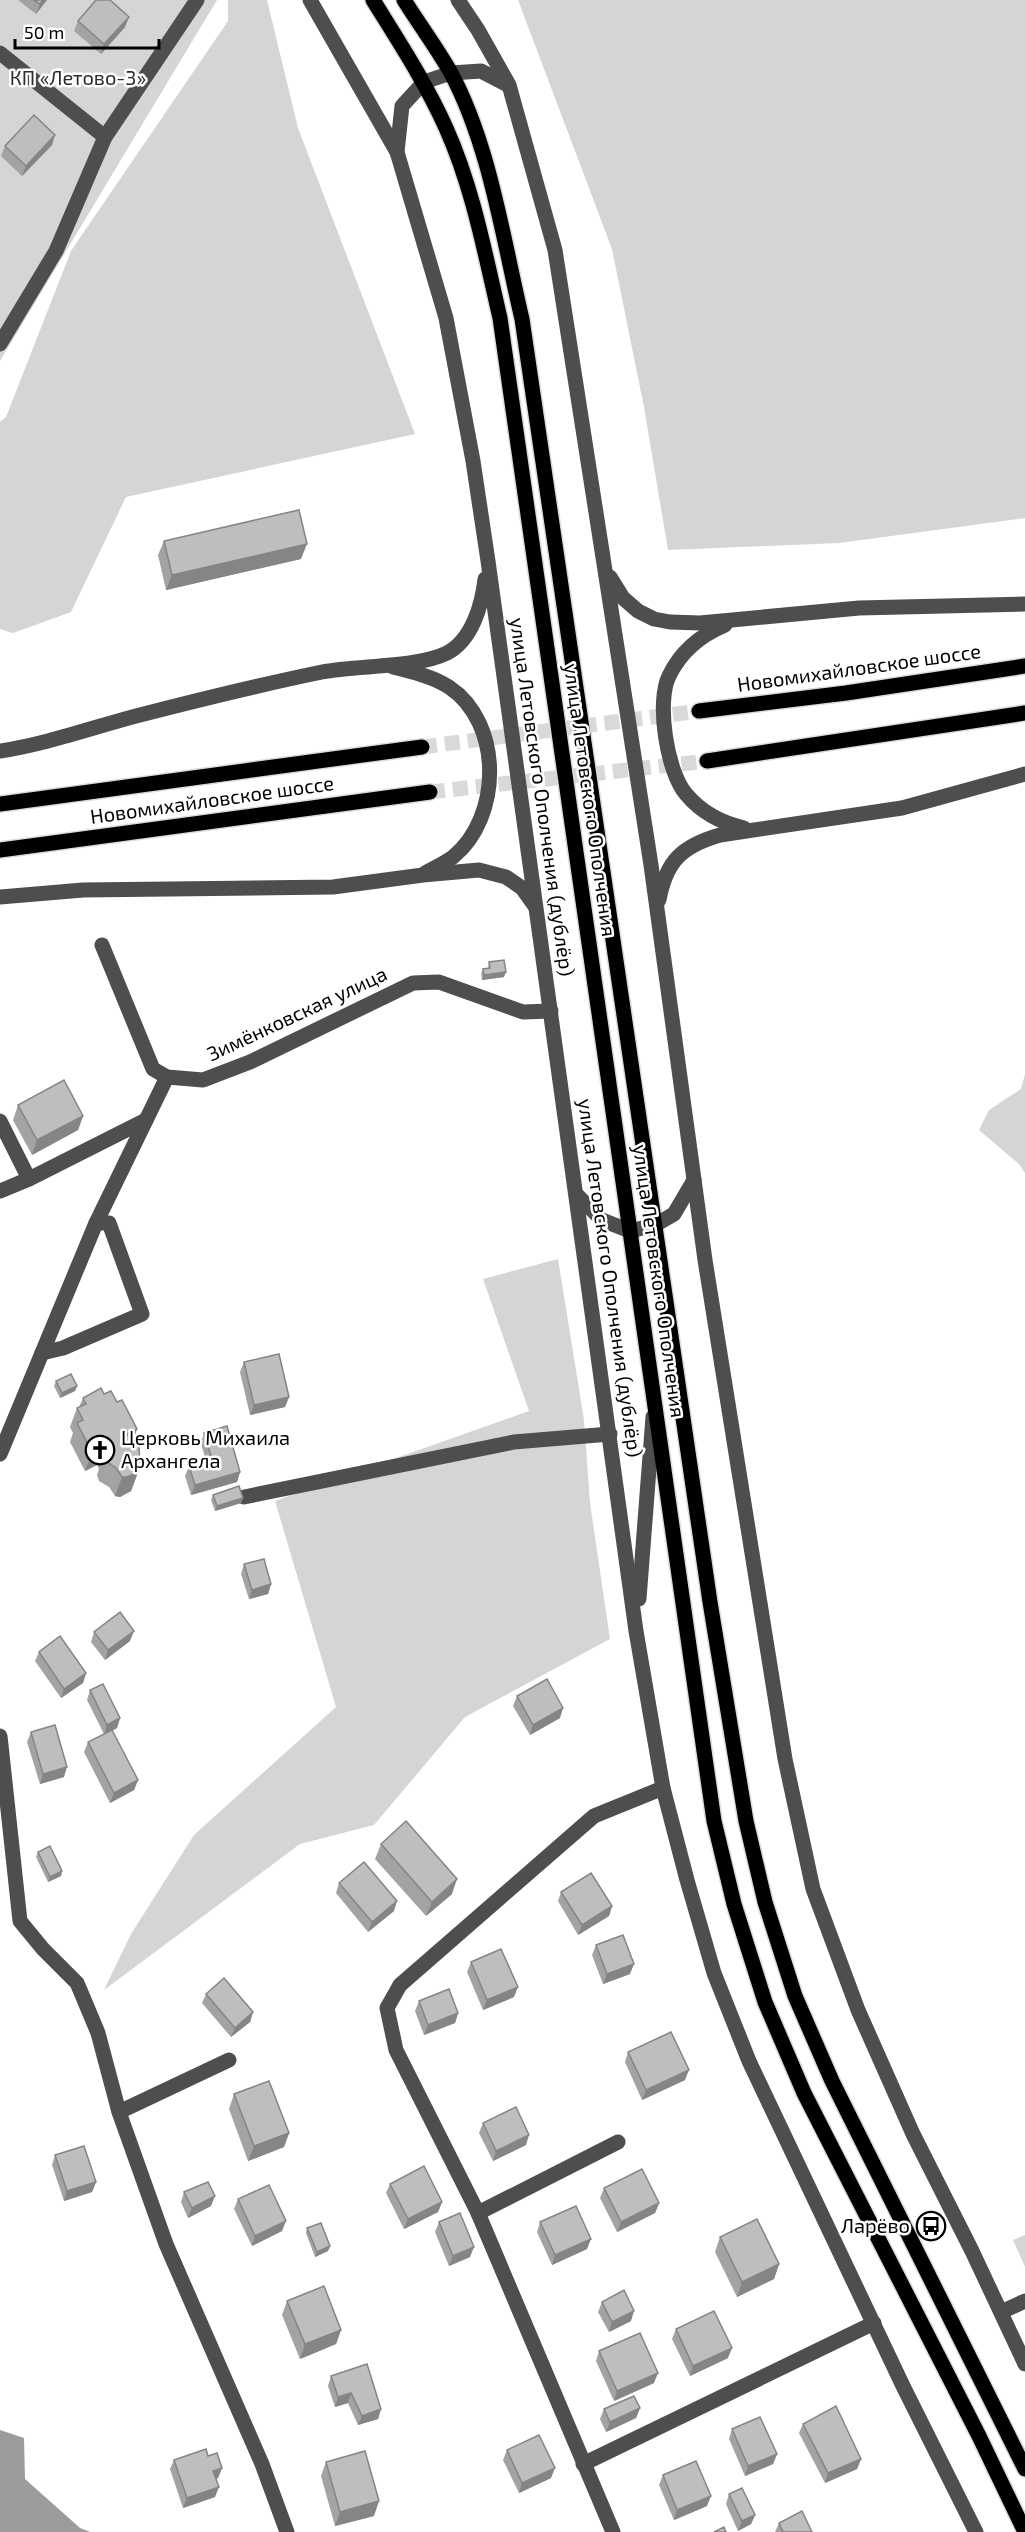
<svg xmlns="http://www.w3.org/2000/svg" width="1025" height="2532" font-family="'Exo 2',sans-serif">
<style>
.green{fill:#d5d5d5}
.water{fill:#9c9c9c}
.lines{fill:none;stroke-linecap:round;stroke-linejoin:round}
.major-tunnel{stroke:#d9d9d9;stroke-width:15;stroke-dasharray:15 8;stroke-linecap:butt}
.major-casing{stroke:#dbdbdb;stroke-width:18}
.minor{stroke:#4e4e4e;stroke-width:15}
.major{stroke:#000;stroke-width:15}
.wall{fill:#a3a3a3}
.shaded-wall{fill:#858585}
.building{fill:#bebebe;stroke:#858585;stroke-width:1.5}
.labels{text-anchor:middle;stroke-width:5;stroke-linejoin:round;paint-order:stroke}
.park-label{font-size:20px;fill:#2c2c2c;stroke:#fff}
.street-label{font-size:20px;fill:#000;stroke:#fff}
.poi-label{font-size:20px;fill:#000;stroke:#fff;text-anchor:start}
</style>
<rect width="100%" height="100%" fill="#fff"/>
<!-- green -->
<g class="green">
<polygon points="0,0 217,0 0,361"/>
<polygon points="228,0 267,0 298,128 415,434 126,497 71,612 13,633 0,629 0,422 6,417 71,251 228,21"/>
<polygon points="518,0 1025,0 1025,518 839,543 668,550 644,407 612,249"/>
<polygon points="1025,1074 1025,1173 1019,1164 979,1130 989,1110 1021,1089"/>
<polygon points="558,1259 584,1420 590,1503 610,1639 465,1717 374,1825 300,1844 104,1990 131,1934 194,1835 336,1707 275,1501 529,1411 483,1279"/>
<polygon points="1025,2235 1025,2267 1013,2240"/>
</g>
<!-- water -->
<polygon class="water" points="0,2430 24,2438 25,2479 80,2528 90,2532 0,2532"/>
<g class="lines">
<!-- major-tunnel -->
<g class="major-tunnel">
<polyline points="422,747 699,711"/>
<polyline points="430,792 707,761"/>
</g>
<!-- major casing -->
<g class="major-casing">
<g id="major">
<path d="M373,0C399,42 426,83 446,128C473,188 485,254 500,318L714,1821L734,1904L765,2002L804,2093L979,2436L1025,2532"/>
<path d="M404,0C419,24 437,48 451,73C490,146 503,239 522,319L710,1602L746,1821L765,1902L795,1996L832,2081L1025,2469"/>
<polyline points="699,711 846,693 1025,666"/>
<polyline points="707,761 1025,713"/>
<polyline points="0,804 422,747"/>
<polyline points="0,850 430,792"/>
</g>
</g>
<!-- minor -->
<g class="minor">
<polyline points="310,0 397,152 446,318 473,461 488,561 636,1631 663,1788 687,1880 714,1973 749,2061 903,2386 976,2532"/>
<polyline points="458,0 478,30 509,85 555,250 651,865 705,1260 785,1759 813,1889 858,2010 913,2134 972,2251 1025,2364"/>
<polyline points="0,53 105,137"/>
<polyline points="397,152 402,106 424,82 451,73 481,71 508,85"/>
<polyline points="0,344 56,251 105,137 197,0"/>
<polyline points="610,577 623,598 638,611 654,619 670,622 700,623 859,608 1025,604"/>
<path d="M725,625C701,635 681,651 669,676C656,702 667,772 686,794C701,812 722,823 744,828"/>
<path d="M393,667C412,672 432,676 449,687C503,723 502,817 453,857C445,863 434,868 425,873"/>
<path d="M0,751C46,744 91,728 136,716C198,700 259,685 322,672C357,665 417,668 447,653C472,640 482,605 485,579"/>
<polyline points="0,897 83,890 333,887 423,875 479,870 506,877 522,888 535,906"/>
<path d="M659,900C666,861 682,846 720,835L902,808L1025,774"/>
<polyline points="102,945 153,1069 167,1077 203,1080 250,1062 413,983 439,982 523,1012 551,1011"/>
<polyline points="0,1121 29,1179"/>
<polyline points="0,1191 29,1179 146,1120"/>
<polyline points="577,1195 602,1220 630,1231 655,1225 674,1214 694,1180"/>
<polyline points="42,1353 63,1348 142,1314 109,1223 96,1223"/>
<polyline points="0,1454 96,1223 167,1077"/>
<polyline points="244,1497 514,1442 610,1434"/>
<polyline points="639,1599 653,1417"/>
<polyline points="0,1736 20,1921 43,1949 77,1983 80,1990 98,2033 119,2112 166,2244 262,2464 287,2532"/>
<polyline points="119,2112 229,2060"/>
<polyline points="478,2213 618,2142"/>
<polyline points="1001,2312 1025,2301"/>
<polyline points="583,2464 874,2323"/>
<polyline points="613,2532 478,2213 396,2050 387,2008 400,1985 594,1816 663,1788"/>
</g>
<!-- major -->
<use href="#major" class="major"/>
</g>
<!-- wall -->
<g class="wall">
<polygon points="18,0 47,0 36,14"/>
<polygon points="78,21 125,27 101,54 74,31"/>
<polygon points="52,145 22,176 1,156 5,146"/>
<polygon points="164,541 301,559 166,590 158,555"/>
<polygon points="489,962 504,977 482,980 481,974 483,969 488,968"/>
<polygon points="18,1105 83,1116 78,1130 32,1155 13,1120"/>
<polygon points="244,1362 289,1397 285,1407 250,1415 240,1372"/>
<polygon points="56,1381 77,1386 75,1391 60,1398 54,1386"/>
<polygon points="104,1394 117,1402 137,1429 133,1441 140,1467 131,1491 120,1497 115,1496 109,1487 99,1481 97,1475 99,1469 97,1465 85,1471 70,1442 73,1433 70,1427 77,1408 79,1407 83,1398"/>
<polygon points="204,1433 240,1472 237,1482 191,1495 185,1476 189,1466 206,1461 201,1443"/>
<polygon points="213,1495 243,1498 241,1503 215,1511 211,1500"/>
<polygon points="244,1564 271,1584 268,1594 249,1599 241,1574"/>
<polygon points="94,1632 130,1641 105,1660 91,1642"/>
<polygon points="39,1652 86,1673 83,1683 61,1698 35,1661"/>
<polygon points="90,1690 120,1718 117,1728 112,1731 138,1780 134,1790 110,1803 84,1752 88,1742 104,1734 87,1700"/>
<polygon points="517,1696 560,1718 530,1735 513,1706"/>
<polygon points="31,1732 64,1777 40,1784 27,1742"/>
<polygon points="381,1844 452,1894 426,1916 375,1859"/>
<polygon points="38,1852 62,1871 61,1876 48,1882 36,1857"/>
<polygon points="339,1883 394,1911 368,1932 336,1893"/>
<polygon points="561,1892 612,1906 609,1916 578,1935 558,1901"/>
<polygon points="596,1945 630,1974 603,1984 592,1955"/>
<polygon points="471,1962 514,1997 483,2010 467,1972"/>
<polygon points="206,1994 253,2012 250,2022 231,2037 202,2003"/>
<polygon points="419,2001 458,2013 455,2023 424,2035 415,2011"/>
<polygon points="628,2052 685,2080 642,2100 625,2062"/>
<polygon points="234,2094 289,2133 284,2147 248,2161 229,2109"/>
<polygon points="483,2123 526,2145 493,2161 479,2133"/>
<polygon points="55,2155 96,2182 92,2192 64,2201 52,2165"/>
<polygon points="390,2184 442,2202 438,2212 404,2229 386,2193"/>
<polygon points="604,2188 659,2203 655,2213 617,2232 600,2198"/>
<polygon points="184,2192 211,2206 188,2218 181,2202"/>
<polygon points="238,2199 282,2231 252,2246 234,2209"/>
<polygon points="439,2222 470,2257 449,2266 435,2232"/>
<polygon points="540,2222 587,2249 552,2265 537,2232"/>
<polygon points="307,2228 330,2246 328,2251 315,2257 306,2233"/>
<polygon points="720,2237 779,2264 774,2279 737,2297 715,2252"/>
<polygon points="287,2301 341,2330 336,2344 300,2359 282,2315"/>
<polygon points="602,2302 631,2321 609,2332 598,2312"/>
<polygon points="676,2329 728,2358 690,2376 672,2339"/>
<polygon points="599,2351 654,2383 614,2401 596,2361"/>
<polygon points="331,2376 381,2409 378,2419 358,2425 348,2403 335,2407 328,2386"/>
<polygon points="640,2408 636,2418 606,2432 600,2419 604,2409"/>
<polygon points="803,2424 861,2459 857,2469 825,2483 799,2433"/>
<polygon points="732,2429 777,2454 773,2464 745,2476 729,2439"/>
<polygon points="507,2450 551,2478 519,2493 503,2460"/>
<polygon points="208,2456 222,2468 218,2478 216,2479 215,2497 183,2508 170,2469 174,2460"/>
<polygon points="326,2462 374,2516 335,2526 321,2476"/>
<polygon points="663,2475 707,2506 674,2520 659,2485"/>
<polygon points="729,2494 755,2515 751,2524 738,2531 726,2504"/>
<polygon points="779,2523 812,2532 775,2532"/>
</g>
<!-- shaded-wall -->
<g class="shaded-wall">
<polygon points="43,0 47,0 36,14 40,4"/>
<polygon points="129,17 125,27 101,54 104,44"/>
<polygon points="55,135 52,145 22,176 26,166"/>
<polygon points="307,544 301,559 166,590 172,575"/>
<polygon points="506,972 504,977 482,980 484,975"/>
<polygon points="83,1116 78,1130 32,1155 37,1140"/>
<polygon points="77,1386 75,1391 60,1398 62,1393"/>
<polygon points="289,1397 285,1407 250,1415 254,1405"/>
<polygon points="137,1429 130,1448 127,1434"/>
<polygon points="104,1445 97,1465 85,1471 92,1452"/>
<polygon points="140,1467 131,1491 120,1497 115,1496 122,1477"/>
<polygon points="240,1472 237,1482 191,1495 195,1485"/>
<polygon points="243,1498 241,1503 215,1511 217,1506"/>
<polygon points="271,1584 268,1594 249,1599 252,1590"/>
<polygon points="134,1631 130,1641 105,1660 108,1650"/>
<polygon points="86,1673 83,1683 61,1698 64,1689"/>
<polygon points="563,1708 560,1718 530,1735 533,1725"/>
<polygon points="120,1718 117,1728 104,1735 107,1725"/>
<polygon points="67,1767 64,1777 40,1784 43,1774"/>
<polygon points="138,1780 134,1790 110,1803 114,1793"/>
<polygon points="62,1871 61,1876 48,1882 50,1877"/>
<polygon points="457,1879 452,1894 426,1916 432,1902"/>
<polygon points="397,1901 394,1911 368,1932 372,1922"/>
<polygon points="612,1906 609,1916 578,1935 582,1925"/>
<polygon points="634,1964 630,1974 603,1984 607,1974"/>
<polygon points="518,1987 514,1997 483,2010 487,2000"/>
<polygon points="253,2012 250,2022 231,2037 235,2028"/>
<polygon points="458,2013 455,2023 424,2035 428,2025"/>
<polygon points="689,2070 685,2080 642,2100 646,2090"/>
<polygon points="289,2133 284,2147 248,2161 254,2146"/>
<polygon points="529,2135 526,2145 493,2161 496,2151"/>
<polygon points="96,2182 92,2192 64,2201 67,2191"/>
<polygon points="215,2196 211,2206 188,2218 192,2208"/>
<polygon points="442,2202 438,2212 404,2229 408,2219"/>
<polygon points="659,2203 655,2213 617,2232 621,2222"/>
<polygon points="286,2221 282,2231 252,2246 255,2236"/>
<polygon points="591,2239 587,2249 552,2265 555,2255"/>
<polygon points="330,2246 328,2251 315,2257 317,2252"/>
<polygon points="474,2247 470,2257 449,2266 453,2256"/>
<polygon points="779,2264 774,2279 737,2297 742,2282"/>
<polygon points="634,2311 631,2321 609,2332 612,2322"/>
<polygon points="341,2330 336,2344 300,2359 305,2344"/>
<polygon points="732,2348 728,2358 690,2376 693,2366"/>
<polygon points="658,2373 654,2383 614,2401 617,2391"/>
<polygon points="351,2393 348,2403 335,2407 338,2397"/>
<polygon points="640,2408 636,2418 606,2432 610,2422"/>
<polygon points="381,2409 378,2419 358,2425 362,2416"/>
<polygon points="777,2454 773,2464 745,2476 748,2466"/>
<polygon points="861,2459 857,2469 825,2483 828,2473"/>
<polygon points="222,2468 218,2478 210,2481 213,2471"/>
<polygon points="555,2468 551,2478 519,2493 522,2483"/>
<polygon points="219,2487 215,2497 183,2508 187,2498"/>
<polygon points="711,2496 707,2506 674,2520 677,2510"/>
<polygon points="379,2501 374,2516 335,2526 340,2512"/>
<polygon points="755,2515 751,2524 738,2531 742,2521"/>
</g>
<!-- building -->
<g class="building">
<polygon points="34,0 43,0 40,4"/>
<polygon points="96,0 110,0 129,17 104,44 78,21"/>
<polygon points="34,115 55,135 26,166 5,146"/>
<polygon points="299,510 307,544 172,575 164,541"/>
<polygon points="504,960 506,972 484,975 483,969 490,968 489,962"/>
<polygon points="64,1080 83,1116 37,1140 18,1105"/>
<polygon points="279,1354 289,1397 254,1405 244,1362"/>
<polygon points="71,1374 77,1386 62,1393 56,1381"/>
<polygon points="101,1388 104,1394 111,1391 117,1402 122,1400 137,1429 127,1434 131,1440 139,1445 140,1467 138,1472 127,1477 122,1477 116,1468 106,1461 104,1456 107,1451 104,1445 92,1452 77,1423 83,1420 77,1408 86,1404 83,1398"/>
<polygon points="227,1426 240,1472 195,1485 189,1466 212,1459 204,1433"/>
<polygon points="239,1486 243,1498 217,1506 213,1495"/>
<polygon points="264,1559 271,1584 252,1590 244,1564"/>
<polygon points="120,1612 134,1631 108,1650 94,1632"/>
<polygon points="60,1636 86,1673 64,1689 39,1652"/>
<polygon points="547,1679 563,1708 533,1725 517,1696"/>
<polygon points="103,1684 120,1718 107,1725 90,1690"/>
<polygon points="55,1725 67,1767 43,1774 31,1732"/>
<polygon points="112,1730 138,1780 114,1793 88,1742"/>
<polygon points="406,1821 457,1879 432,1902 381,1844"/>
<polygon points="50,1846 62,1871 50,1877 38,1852"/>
<polygon points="364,1862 397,1901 372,1922 339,1883"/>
<polygon points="591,1873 612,1906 582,1925 561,1892"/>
<polygon points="623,1935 634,1964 607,1974 596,1945"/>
<polygon points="501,1949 518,1987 487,2000 471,1962"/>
<polygon points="224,1978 253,2012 235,2028 206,1994"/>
<polygon points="449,1989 458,2013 428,2025 419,2001"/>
<polygon points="671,2032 689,2070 646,2090 628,2052"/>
<polygon points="269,2081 289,2133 254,2146 234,2094"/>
<polygon points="516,2107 529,2135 496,2151 483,2123"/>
<polygon points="84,2146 96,2182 67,2191 55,2155"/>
<polygon points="424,2166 442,2202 408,2219 390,2184"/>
<polygon points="642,2169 659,2203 621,2222 604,2188"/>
<polygon points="208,2182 215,2196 192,2208 184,2192"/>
<polygon points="269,2185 286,2221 255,2236 238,2199"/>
<polygon points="576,2206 591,2239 555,2255 540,2222"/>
<polygon points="460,2213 474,2247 453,2256 439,2222"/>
<polygon points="757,2219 779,2264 742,2282 720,2237"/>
<polygon points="321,2223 330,2246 317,2252 307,2228"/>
<polygon points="324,2286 341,2330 305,2344 287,2301"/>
<polygon points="624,2290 634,2311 612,2322 602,2302"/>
<polygon points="714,2311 732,2348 693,2366 676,2329"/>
<polygon points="640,2333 658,2373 617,2391 599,2351"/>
<polygon points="367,2364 381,2409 362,2416 351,2393 338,2397 331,2376"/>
<polygon points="634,2396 640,2408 610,2422 604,2409"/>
<polygon points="836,2406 861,2459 828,2473 803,2424"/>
<polygon points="760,2417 777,2454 748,2466 732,2429"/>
<polygon points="539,2435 555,2468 522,2483 507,2450"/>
<polygon points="206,2449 208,2456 217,2453 222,2468 213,2471 219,2487 187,2498 174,2460"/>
<polygon points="365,2451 379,2501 340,2512 326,2462"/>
<polygon points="696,2461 711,2496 677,2510 663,2475"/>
<polygon points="742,2488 755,2515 742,2521 729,2494"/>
<polygon points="802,2511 812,2532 783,2532 779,2523"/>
<polygon points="724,2527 726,2532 714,2532"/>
</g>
<!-- icons -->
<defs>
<g id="church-ring" transform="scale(1.5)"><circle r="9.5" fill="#fff" stroke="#000" stroke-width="1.5"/><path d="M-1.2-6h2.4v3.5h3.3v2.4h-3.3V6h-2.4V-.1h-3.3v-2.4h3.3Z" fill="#000"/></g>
<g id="bus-ring" transform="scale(1.5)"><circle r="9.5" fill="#fff" stroke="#000" stroke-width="1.5"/><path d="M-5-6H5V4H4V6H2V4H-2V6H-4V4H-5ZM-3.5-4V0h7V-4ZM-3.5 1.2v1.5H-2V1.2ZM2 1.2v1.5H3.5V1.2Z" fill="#000"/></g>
</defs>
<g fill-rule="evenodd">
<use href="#church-ring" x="100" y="1450"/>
<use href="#bus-ring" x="931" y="2226"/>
</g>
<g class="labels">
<!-- park labels -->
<g class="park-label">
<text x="78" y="85">КП «Летово-3»</text>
</g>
<!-- street labels -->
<g class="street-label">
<text transform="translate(859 668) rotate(-8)" y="7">Новомихайловское шоссе</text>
<text transform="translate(542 797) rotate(82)" y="7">улица Летовского Ополчения (дублёр)</text>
<text transform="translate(212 800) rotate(-8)" y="7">Новомихайловское шоссе</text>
<text transform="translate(590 800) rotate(82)" y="7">улица Летовского Ополчения</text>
<text transform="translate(297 1014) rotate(-25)" y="7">Зимёнковская улица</text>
<text transform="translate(610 1278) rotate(82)" y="7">улица Летовского Ополчения (дублёр)</text>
<text transform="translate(659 1281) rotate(82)" y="7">улица Летовского Ополчения</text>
</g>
<!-- poi labels -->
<g class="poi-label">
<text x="121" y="1445">Церковь Михаила<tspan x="121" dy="23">Архангела</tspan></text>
<text x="910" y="2233" text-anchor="end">Ларёво</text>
</g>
</g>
<!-- scale -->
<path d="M15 39v9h144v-9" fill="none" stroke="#000000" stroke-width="3"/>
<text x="24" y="39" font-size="18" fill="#000000" stroke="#ffffff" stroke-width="4.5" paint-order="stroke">50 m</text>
</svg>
